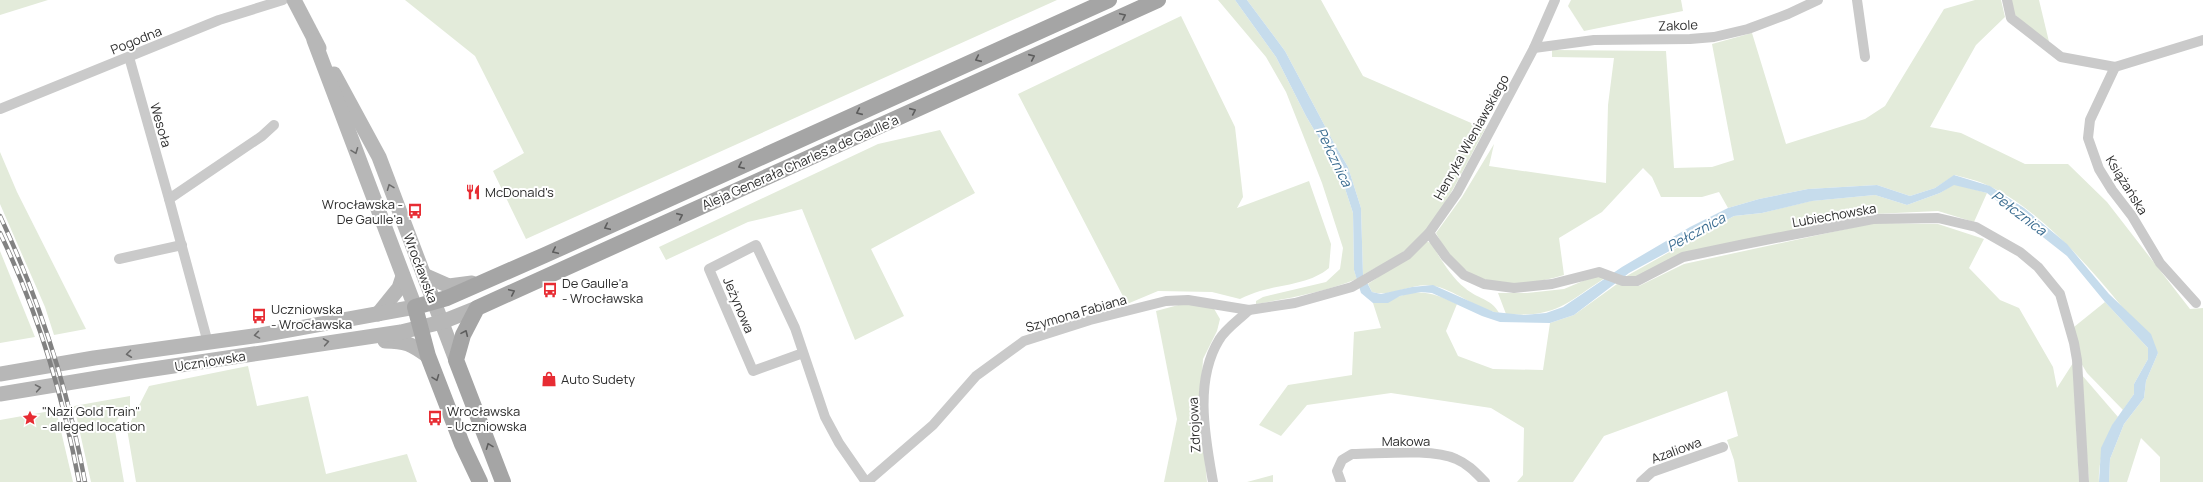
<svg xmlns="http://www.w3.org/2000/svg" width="2203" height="482" font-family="Manrope,sans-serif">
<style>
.green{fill:#e3ebda}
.water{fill:#c6dcec}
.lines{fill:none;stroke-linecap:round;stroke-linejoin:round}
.minor{stroke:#cacaca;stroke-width:10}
.secondary{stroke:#b7b7b7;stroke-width:15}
.primary{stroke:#a5a5a5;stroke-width:16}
.rail-casing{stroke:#828282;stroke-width:4.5}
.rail{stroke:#fff;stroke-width:3;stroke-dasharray:9;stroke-linecap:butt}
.oneway{stroke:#5d5d5d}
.oneway2{stroke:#6b6b6b}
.labels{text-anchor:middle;stroke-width:4;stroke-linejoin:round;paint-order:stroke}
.street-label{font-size:13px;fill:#2d2d2d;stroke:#fff}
.poi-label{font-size:13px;fill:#2d2d2d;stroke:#fff;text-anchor:start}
.water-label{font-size:14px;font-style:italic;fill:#3a6c90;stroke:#fff}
</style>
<rect width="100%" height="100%" fill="#fff"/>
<!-- green -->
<g class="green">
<polygon points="0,0 48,0 0,15"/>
<polygon points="405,0 1057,0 526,239 493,171 524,153 475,56"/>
<path d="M1218,0H1235L1276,57L1306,116L1341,176L1353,213L1354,270L1357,279C1324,292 1291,298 1256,304V301L1263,297L1326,282L1340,269L1343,248L1322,183L1286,92L1266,57Z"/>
<path d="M1247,0H1321L1363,76L1485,129C1463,169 1440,224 1403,252C1391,261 1376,267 1363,275L1361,208L1348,167L1335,145L1285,51Z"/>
<polygon points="1571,0 1681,0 1683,11 1584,31 1568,6"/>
<path d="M1975,0H2001L2005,17L1976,45L1930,127L1961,133L2025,164H2068L2107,202L2190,309L2203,308V482H2160V457L2141,438L2127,482H2109L2110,459L2124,424L2144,398L2146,381L2158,353C2116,298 2052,215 1989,186C1979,181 1966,178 1955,175L1935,188L1910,196L1877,185L1808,189L1759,199L1728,208L1719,192L1702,197H1661L1652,177L1643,168L1602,212L1559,238L1564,275C1525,287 1477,291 1449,254C1444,248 1440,240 1436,233L1462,197L1494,144L1489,166L1606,183L1608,105L1614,58L1552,57V50L1666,51L1674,168L1712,167L1734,160L1712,44L1752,33L1786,144L1865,119L1885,106L1944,9Z"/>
<polygon points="2010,0 2039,0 2050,46 2013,13"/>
<path d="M1181,16L1235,127L1243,197L1237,208L1309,181L1331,244L1329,268C1310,284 1284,284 1260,291C1253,293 1246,296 1240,299L1212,292L1158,291L1127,304L1018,94Z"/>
<polygon points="940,130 975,193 871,249 904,316 855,340 802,209 748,222 666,260 659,247 878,144"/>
<polygon points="0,152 17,192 86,329 54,335 45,307 0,204"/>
<polygon points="1954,184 1987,193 1974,222 1938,211 1874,214 1744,240 1637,277 1623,278 1734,216 1762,213 1811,201 1875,195 1907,205 1940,193"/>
<path d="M1874,223L1938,224L1984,239L1969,268L2000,300L2019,308L2053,367L2057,388L2073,363L2079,482H1738L1734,460L1727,440L1738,436L1727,391L1604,436L1573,482H1517L1523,475L1524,428L1491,408L1391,393L1307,405L1281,436L1259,425L1288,385L1352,375L1354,332L1381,328L1373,303C1386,303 1389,301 1400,296C1422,288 1438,295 1457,304L1446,331L1458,356L1493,369L1543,370L1550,323L1574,315L1617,284L1639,286L1684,264Z"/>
<path d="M1425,241L1431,243C1440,258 1451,277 1465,288C1477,299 1491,298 1499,313C1478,310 1452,288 1433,286C1412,282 1392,298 1372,292L1368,284L1408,257Z"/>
<polygon points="0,251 35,337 0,343"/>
<path d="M1597,275L1605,278C1566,303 1556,318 1506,314L1498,293H1527L1564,289Z"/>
<polygon points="2105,302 2148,348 2148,359 2134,384 2134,394 2123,410 2087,373 2081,363 2074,327"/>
<polygon points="1186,303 1213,307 1220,319 1217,331 1203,359 1200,408 1207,482 1164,482 1177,419 1156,311"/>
<polygon points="248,366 257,406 308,396 326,474 407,454 417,482 136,482 127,429 149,386"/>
<path d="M2081,374L2118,417C2106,433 2098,462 2099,482H2089Z"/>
<polygon points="130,396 130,407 122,413 114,425 124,482 91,482 74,406"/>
<polygon points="56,410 73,482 0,482 0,420"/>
<polygon points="1273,475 1273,482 1247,482"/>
</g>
<!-- water -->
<polygon class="water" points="1235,0 1247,0 1285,51 1335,145 1348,167 1361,208 1363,275 1372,292 1381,294 1412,287 1433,285 1494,312 1524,315 1546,313 1563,307 1622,267 1690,227 1728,208 1759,199 1808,189 1877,185 1910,196 1935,188 1954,175 1990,186 2024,208 2067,244 2109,294 2151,334 2158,353 2146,381 2144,398 2124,424 2110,459 2109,482 2099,482 2101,448 2112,425 2134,394 2134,384 2148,359 2148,348 2105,302 2067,256 1987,193 1954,185 1940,193 1907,205 1875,195 1812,201 1762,213 1734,216 1629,273 1574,315 1550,323 1500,322 1482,316 1432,293 1421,292 1400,296 1388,303 1373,303 1361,293 1354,270 1353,213 1341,176 1306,116 1276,57"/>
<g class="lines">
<!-- minor -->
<g class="minor">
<polyline points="1857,0 1865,57"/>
<polyline points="2007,0 2011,18 2061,57 2115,67 2203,40"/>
<polyline points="1534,48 1594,40 1690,39 1714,37 1748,29 1788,14 1818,0"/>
<polyline points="129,57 169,199"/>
<polyline points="2115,67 2090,120 2088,138 2099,169 2112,190 2132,216 2160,263 2196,303"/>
<polyline points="0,109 219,20 283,0"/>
<polyline points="1429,233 1446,257 1464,275 1484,284 1514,288 1552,284 1599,272 1623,281 1637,281 1683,257 1745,244 1873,219 1938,218 1976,227 2020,252 2038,267 2060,294 2074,343 2077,360 2084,482"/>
<polyline points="119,259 182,245"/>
<polyline points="208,343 169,199 262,136 274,125"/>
<polyline points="803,353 753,371 709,269 756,245 795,328 825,417 839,443 866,482"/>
<polyline points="867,482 933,425 976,376 1024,341 1090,320 1166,301 1188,300 1249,310 1295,303 1352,287 1407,255 1429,233 1457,193 1534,48 1555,0"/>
<path d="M1213,482C1205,437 1194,381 1219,340C1225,329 1240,319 1249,310"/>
<path d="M1341,482L1337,471L1342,460L1352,454C1380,454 1432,448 1456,459C1468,464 1476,473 1485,482"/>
<polyline points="1641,482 1652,472 1723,447"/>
</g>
<!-- secondary -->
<g class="secondary">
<polyline points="294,0 319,48"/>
<polyline points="334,74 379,157 456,360"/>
<polyline points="424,275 449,286 472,283"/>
<polyline points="378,314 399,288 403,276"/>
<path d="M385,341C406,341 411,344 428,356"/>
<polyline points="0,374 94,358 261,335 415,307 314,40"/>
<polyline points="0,394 140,371 401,332 442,322 477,308"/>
</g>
<!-- primary -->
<g class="primary">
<polyline points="480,482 462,444 428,356 415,307 447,298 545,255 1109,0"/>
<polyline points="503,482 456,360 463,335 477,308 1158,0"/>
</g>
<!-- rail casing -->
<g class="rail-casing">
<g id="rail">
<path d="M0,216C40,301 68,389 85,482"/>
<path d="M0,233C38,312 63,396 79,482"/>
</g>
</g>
<!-- rail -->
<use href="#rail" class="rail"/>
</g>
<!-- one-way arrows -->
<defs><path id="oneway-chevron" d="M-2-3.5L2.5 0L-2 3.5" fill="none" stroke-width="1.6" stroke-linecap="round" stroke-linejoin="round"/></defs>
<g class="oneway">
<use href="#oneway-chevron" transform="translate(1123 16) rotate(-25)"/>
<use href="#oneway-chevron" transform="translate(1032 57) rotate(-24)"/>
<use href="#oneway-chevron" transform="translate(978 59) rotate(156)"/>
<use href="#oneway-chevron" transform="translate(913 111) rotate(-24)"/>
<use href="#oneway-chevron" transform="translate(859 112) rotate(156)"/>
<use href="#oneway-chevron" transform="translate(741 166) rotate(156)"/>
<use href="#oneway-chevron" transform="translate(680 216) rotate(-24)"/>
<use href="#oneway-chevron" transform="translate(607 227) rotate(155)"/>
<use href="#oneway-chevron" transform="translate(555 251) rotate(155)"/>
<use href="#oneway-chevron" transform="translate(512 292) rotate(-25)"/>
<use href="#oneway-chevron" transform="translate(465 333) rotate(-66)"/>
<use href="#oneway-chevron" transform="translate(436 378) rotate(69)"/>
<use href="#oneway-chevron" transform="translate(489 446) rotate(-111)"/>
</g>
<g class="oneway2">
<use href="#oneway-chevron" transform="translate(355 151) rotate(69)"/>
<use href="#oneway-chevron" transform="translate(390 187) rotate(-111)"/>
<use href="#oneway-chevron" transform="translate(257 335) rotate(171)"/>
<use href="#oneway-chevron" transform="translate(326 342) rotate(-10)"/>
<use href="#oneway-chevron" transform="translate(129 354) rotate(173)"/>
<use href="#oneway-chevron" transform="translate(38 388) rotate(-10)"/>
</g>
<!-- icons -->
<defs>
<g id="restaurant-bare" transform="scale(1.2)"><path d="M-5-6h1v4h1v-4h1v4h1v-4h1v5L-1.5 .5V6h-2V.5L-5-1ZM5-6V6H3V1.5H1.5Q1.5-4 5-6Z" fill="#e72c33" stroke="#fff" stroke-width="2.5" paint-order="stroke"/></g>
<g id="bus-bare" transform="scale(1.2)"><path d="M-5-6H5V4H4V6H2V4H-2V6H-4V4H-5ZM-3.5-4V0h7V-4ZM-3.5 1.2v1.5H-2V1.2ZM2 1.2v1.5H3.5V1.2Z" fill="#e72c33" stroke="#fff" stroke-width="2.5" paint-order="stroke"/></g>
<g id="shop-bare" transform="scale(1.2)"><path d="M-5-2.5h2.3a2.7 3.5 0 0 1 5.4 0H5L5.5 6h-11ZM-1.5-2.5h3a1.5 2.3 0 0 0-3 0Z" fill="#e72c33" stroke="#fff" stroke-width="2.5" paint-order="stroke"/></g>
<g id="sight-bare" transform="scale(1.2)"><path d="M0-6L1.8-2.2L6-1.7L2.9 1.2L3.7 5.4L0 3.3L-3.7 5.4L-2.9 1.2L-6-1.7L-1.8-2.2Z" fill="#e72c33" stroke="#fff" stroke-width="2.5" paint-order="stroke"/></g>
</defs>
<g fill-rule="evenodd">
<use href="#restaurant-bare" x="473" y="192"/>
<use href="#bus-bare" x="415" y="211"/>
<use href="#bus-bare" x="550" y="290"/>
<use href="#bus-bare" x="259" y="316"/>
<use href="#shop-bare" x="549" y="379"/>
<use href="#sight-bare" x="30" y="418"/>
<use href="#bus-bare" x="435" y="418"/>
</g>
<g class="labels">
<!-- street labels -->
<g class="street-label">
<text transform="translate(1678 25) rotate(-2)" y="5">Zakole</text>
<text transform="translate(136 40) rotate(-22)" y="5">Pogodna</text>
<text transform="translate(161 125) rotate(74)" y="5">Wesoła</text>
<text transform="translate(1471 137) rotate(-61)" y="5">Henryka Wieniawskiego</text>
<text transform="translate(800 162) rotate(-24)" y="5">Aleja Generała Charles'a de Gaulle'a</text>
<text transform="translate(2127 185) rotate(58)" y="5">Książańska</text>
<text transform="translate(1834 215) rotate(-10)" y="5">Lubiechowska</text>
<text transform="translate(421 268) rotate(69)" y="5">Wrocławska</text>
<text transform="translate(739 305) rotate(67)" y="5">Jeżynowa</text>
<text transform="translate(1076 313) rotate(-16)" y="5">Szymona Fabiana</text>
<text transform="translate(210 361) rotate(-9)" y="5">Uczniowska</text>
<text transform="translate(1194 425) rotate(-93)" y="5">Zdrojowa</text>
<text x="1406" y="446">Makowa</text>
<text transform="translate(1676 450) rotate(-20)" y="5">Azaliowa</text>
</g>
<!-- poi labels -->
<g class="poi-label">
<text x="485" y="197">McDonald's</text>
<text x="403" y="209" text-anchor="end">Wrocławska -<tspan x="403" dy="15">De Gaulle'a</tspan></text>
<text x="562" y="288">De Gaulle'a<tspan x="562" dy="15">- Wrocławska</tspan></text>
<text x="271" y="314">Uczniowska<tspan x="271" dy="15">- Wrocławska</tspan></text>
<text x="561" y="384">Auto Sudety</text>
<text x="42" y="416">"Nazi Gold Train"<tspan x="42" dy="15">- alleged location</tspan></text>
<text x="447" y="416">Wrocławska<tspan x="447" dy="15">- Uczniowska</tspan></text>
</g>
<!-- water labels -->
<g class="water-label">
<text transform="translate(1334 157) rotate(64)" y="5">Pełcznica</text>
<text transform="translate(2019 213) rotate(37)" y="5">Pełcznica</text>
<text transform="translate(1696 232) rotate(-29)" y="5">Pełcznica</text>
</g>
</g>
</svg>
